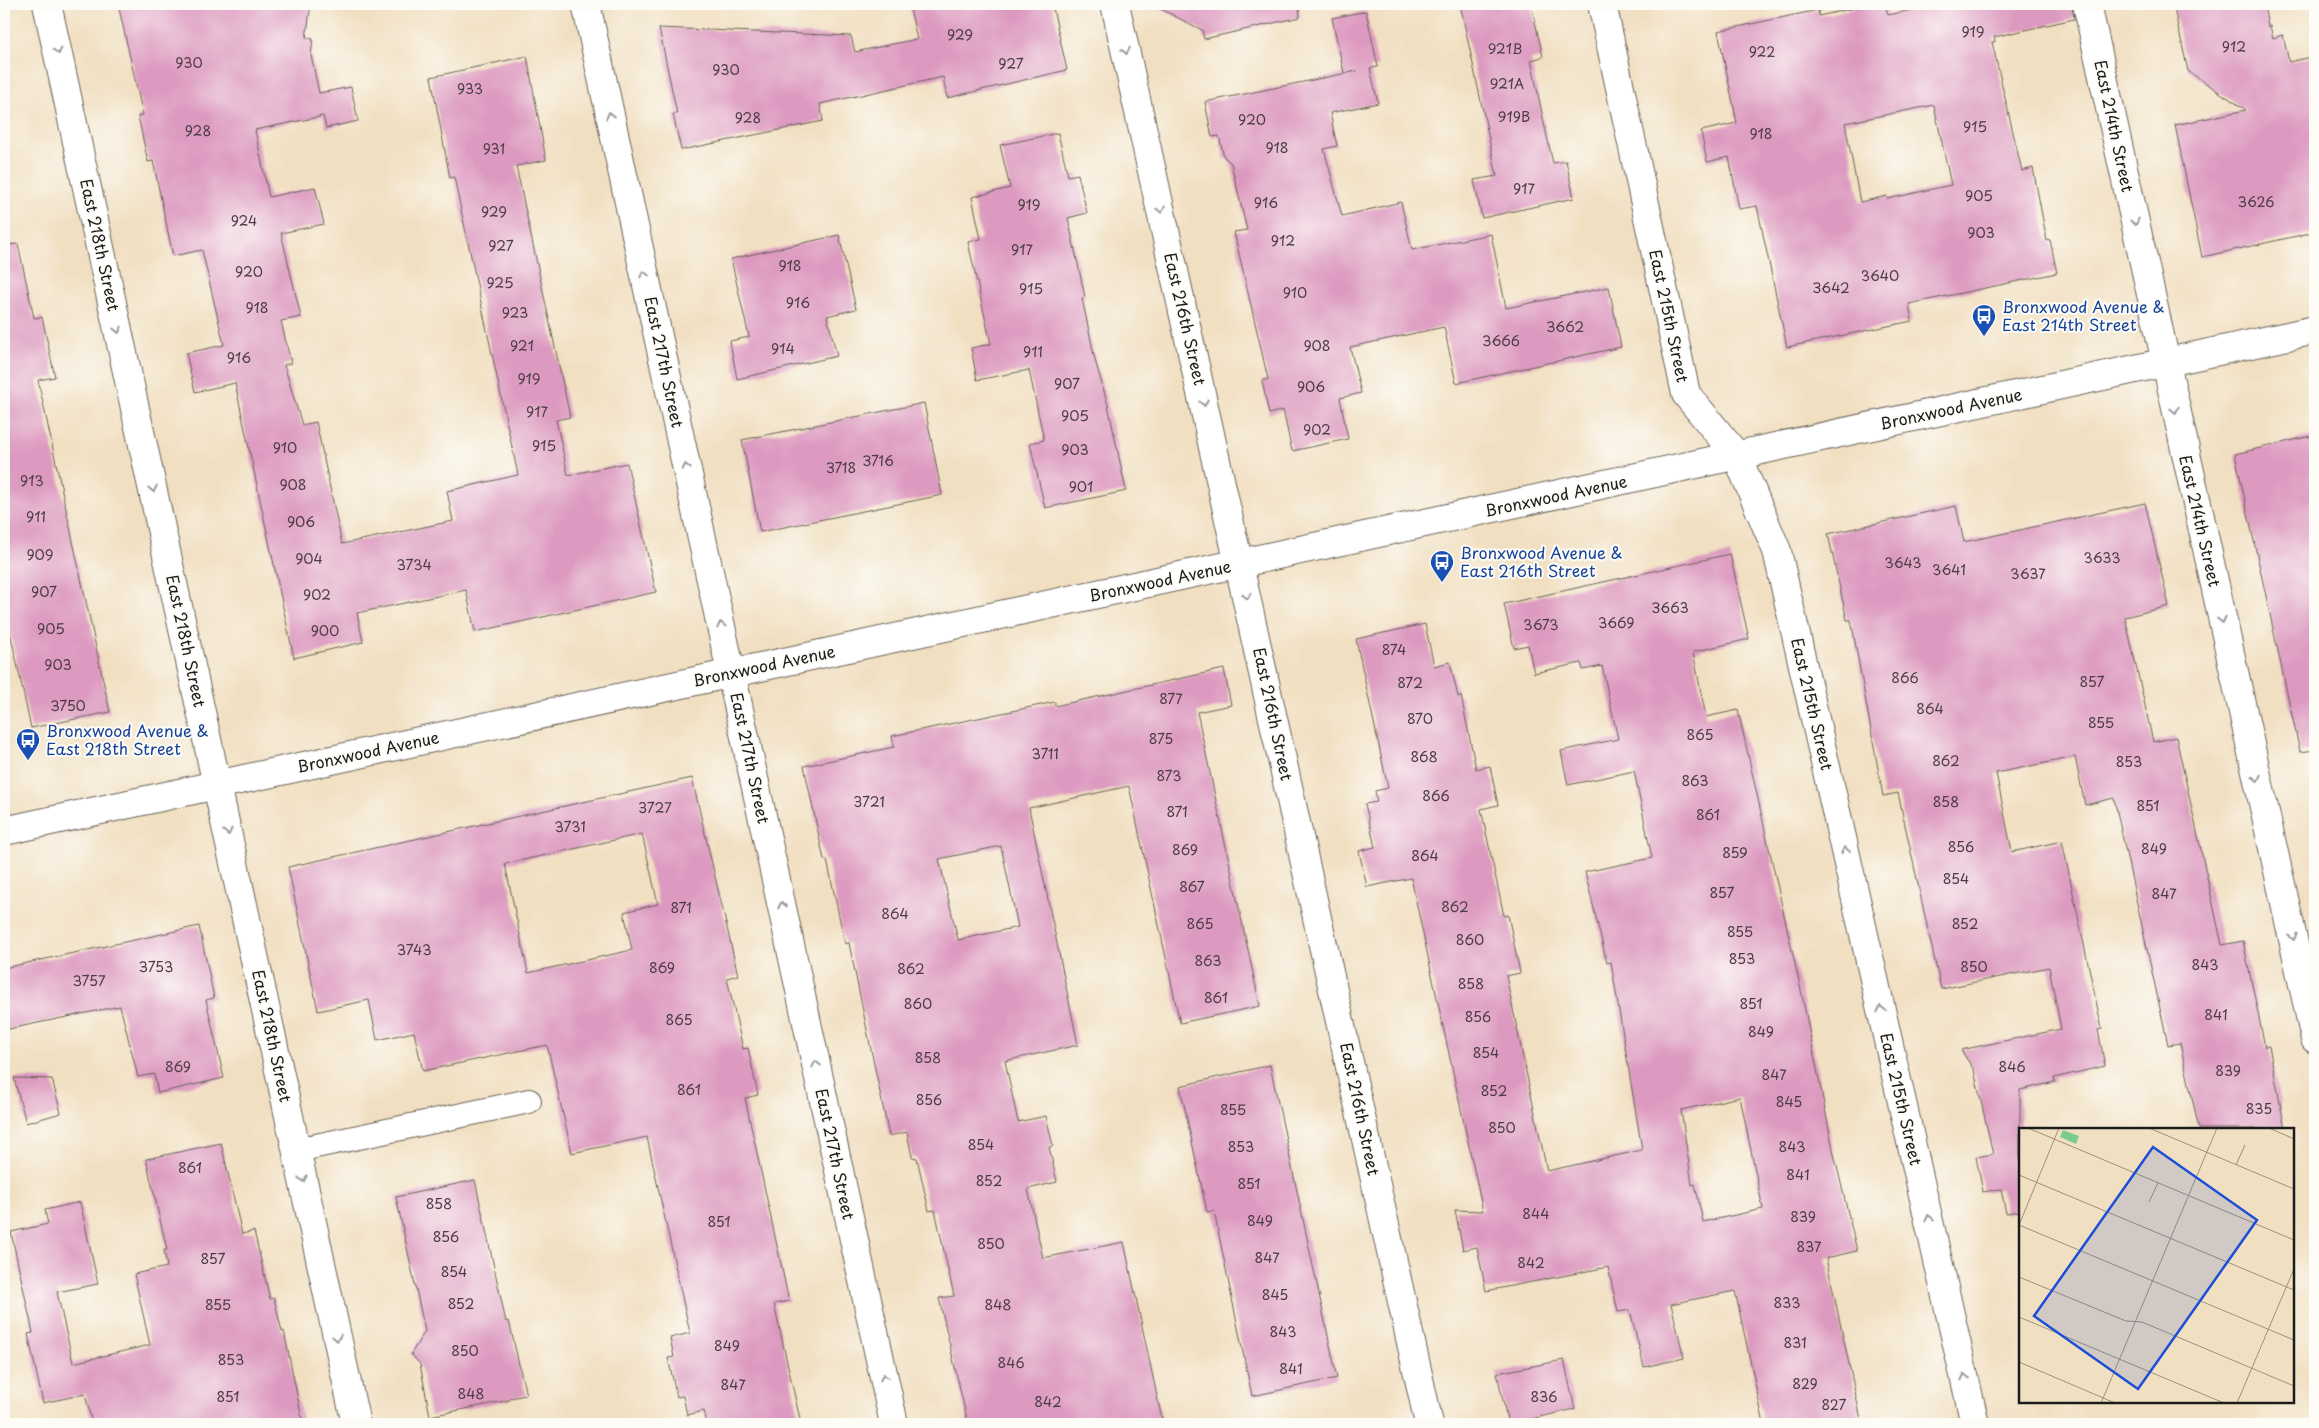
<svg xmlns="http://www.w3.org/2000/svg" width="2319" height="1428" font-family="'Playpen Sans',sans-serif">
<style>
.building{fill:#dd9ac0;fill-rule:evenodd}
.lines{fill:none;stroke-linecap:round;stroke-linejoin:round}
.lane-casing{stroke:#676056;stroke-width:26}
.street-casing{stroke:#676056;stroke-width:30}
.secondary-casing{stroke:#676056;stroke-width:30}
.lane{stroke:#fff;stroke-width:24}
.street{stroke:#fff;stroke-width:28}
.secondary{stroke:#fff;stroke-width:28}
.oneway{stroke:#999}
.labels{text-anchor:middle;stroke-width:4;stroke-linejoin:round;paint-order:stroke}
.number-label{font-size:14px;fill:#4c3c45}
.street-label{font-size:16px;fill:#1c1c1c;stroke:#fdfcf7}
.transit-label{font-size:16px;fill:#164399;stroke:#fdfcf7;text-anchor:start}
.inset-road{fill:none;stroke:#9c917f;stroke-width:1}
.view{fill:#1d4ed8;fill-opacity:0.15;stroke:#1d4ed8;stroke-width:2.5}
.inset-edge{fill:none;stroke:#1c1c1c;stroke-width:2.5}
</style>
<rect width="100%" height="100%" fill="#fdfcf7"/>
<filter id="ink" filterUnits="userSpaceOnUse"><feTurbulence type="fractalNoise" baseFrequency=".02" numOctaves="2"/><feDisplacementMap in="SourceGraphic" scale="10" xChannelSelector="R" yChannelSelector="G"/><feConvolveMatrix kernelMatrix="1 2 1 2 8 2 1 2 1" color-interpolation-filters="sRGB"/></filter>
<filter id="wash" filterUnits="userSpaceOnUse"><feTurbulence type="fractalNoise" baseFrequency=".0096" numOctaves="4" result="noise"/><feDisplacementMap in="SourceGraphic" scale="20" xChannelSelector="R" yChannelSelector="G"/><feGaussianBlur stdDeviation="1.12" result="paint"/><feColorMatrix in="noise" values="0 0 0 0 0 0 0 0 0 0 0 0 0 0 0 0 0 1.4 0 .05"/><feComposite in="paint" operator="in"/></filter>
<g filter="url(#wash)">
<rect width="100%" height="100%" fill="#f1dfc1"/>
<g id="blocks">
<!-- building -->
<g class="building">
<polygon points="118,4 311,4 306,38 313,39 311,55 319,93 351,87 358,121 326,128 323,116 255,130 269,197 315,187 324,224 281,233 301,317 281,321 291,363 284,365 302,425 316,422 342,544 453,521 447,491 518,475 454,177 450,178 431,77 527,56 546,160 516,166 570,417 556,420 568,475 627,463 656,592 475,632 466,590 357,613 363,642 294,658 235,383 195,392 186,353 224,345 202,250 173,256 153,161 148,162 138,116 143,115"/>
<polygon points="909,4 1052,4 1067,70 947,98 943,77 820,104 823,121 681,150 673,114 677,114 659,28 851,36 855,52 917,39"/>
<polygon points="1151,4 1299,4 1300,17 1204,39 1202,30"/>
<polygon points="1460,4 1531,4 1543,57 1531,60 1545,128 1553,163 1566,161 1574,198 1482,218 1474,180 1497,176"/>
<path d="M1872,4H1885L1888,15L1937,4H2072L2074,19L1994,37L1995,42H1992L2022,171L2033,168L2047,241L2050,240L2057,273L1909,304L1912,321L1787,347L1757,206L1739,209L1729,157L1707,162L1701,131L1737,123L1718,31L1818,10L1819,16ZM1934,105L1951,185L1887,199V196L1860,202L1845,123Z"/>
<polygon points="2173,4 2264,4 2268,27 2270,26 2273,38 2283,35 2289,62 2315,56 2315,232 2202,257 2175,125 2246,110 2188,71"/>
<polygon points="1366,11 1378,67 1370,68 1378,103 1330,113 1337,146 1324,149 1342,216 1401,202 1412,250 1491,234 1506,308 1609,287 1621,347 1456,383 1444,327 1350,347 1361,393 1340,398 1348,439 1292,451 1283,410 1269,414 1262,381 1268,379 1234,232 1247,230 1231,163 1224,157 1219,136 1212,137 1205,102 1357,71 1344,73 1332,18"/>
<polygon points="1058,133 1068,176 1078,174 1087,213 1068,218 1085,297 1082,298 1095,360 1108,405 1126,491 1045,508 1030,443 1044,440 1029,370 977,380 971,348 991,344 968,242 981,239 972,197 1010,188 1000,145"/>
<polygon points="839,235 856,309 827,316 837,356 737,379 730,341 749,337 731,259"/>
<polygon points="18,244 34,318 42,317 55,377 38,380 110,712 31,728 4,604 4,245"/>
<polygon points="924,403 942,495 760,532 742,440"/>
<polygon points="2311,436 2315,454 2315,750 2300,752 2235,454"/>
<polygon points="2145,503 2169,606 2125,617 2142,692 2153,742 2176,737 2222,945 2243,941 2265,1047 2269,1046 2285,1129 2199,1129 2180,1043 2168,1045 2114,798 2085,805 2075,757 1996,773 2012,852 2062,841 2102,1029 2098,1030 2105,1066 2054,1078 2055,1082 2020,1090 2020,1211 2006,1213 2001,1189 1983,1192 1976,1157 1993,1154 1974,1070 1961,1050 2061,1029 2049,967 1941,989 1898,793 1883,796 1851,620 1847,620 1828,534 1956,506 1964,542"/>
<path d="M1730,554L1749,639L1693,652L1706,717L1738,710L1802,995L1834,1154L1857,1251L1826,1258L1862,1424H1764L1735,1291L1671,1304L1684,1358L1644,1367L1630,1310L1618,1312L1608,1267L1486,1291L1477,1247L1463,1250L1455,1210L1483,1211L1411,878L1367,887L1359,851L1375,847L1365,804L1377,802L1375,791L1388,788L1356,639L1425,624L1434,666L1450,662L1458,697L1461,696L1476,769L1490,766L1498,805L1481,809L1504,916L1508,915L1520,973L1506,976L1547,1171L1642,1150L1611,962L1607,963L1585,872L1652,858L1634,771L1568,785L1561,751L1618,739L1602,666L1583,670L1581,663L1534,673L1528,645L1514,648L1504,604ZM1740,1097L1763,1209L1703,1222L1695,1184L1692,1185L1681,1110Z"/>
<path d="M1224,669L1231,705L1197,712L1260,1006L1180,1023L1129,786L1029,808L1078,1045L1005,1061L1018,1122L1046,1116L1053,1146L1049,1147L1057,1182L1028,1189L1043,1258L1124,1242L1163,1424H968L939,1298L954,1296L935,1210L929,1211L917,1158L912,1157L907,1132L889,1136L849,943L845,944L827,860H824L804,766L894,747L892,736L1055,702V706ZM1001,846L1018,927L958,940L939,859Z"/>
<path d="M692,778L738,975L727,978L743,1049L748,1048L758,1095L745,1098L789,1301L774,1304L801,1424H707L704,1411L687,1415L683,1396L677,1397L668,1358L674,1357L670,1338L690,1333L647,1137L572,1153L547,1045L423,1071L414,1032L377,1040L369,1000L318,1011L288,867ZM642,834L658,904L624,912L632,950L528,973L505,864Z"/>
<polygon points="199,926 214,998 206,1000 224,1078 158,1093 154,1074 138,1077 120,1006 4,1030 4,968"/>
<polygon points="1270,1065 1337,1378 1252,1396 1214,1211 1207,1212 1180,1086"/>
<polygon points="14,1078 52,1079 61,1113 26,1123"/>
<polygon points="221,1143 242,1234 254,1231 270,1299 274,1298 282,1332 284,1331 303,1424 92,1424 85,1394 43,1403 28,1334 33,1333 11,1232 48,1224 45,1210 80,1202 98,1284 57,1292 73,1363 150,1345 134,1274 167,1267 164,1250 167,1250 146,1159"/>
<polygon points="475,1180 506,1322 509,1321 526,1395 510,1398 510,1400 430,1416 420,1364 411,1354 425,1331 396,1197"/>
<polygon points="1564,1360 1575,1409 1508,1424 1497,1373"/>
</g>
</g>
</g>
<g filter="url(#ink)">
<use href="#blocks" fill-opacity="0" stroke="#676056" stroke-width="1"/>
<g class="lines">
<!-- lane casing -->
<g class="lane-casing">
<polyline id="lane" points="297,1150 529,1101"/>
</g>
<!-- street casing -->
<g class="street-casing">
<g id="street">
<polyline points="47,4 356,1424"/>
<polyline points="586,4 894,1424"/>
<polyline points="1115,4 1429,1424"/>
<polyline points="1602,4 1686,394 1737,456 1777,551 1975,1424"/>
<polyline points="2087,4 2315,1039"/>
</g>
</g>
<!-- secondary casing -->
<g class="secondary-casing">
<polyline id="secondary" points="4,831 2315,330"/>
</g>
<!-- lane -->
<use href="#lane" class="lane"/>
<!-- street -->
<use href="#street" class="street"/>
<!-- secondary -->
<use href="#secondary" class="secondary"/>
</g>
<!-- one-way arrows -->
<defs><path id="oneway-chevron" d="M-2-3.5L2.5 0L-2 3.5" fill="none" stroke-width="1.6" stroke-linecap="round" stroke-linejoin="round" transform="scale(1.25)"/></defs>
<g class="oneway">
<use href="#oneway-chevron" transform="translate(58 51) rotate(78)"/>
<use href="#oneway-chevron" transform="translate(1126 51) rotate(77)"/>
<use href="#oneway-chevron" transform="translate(610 115) rotate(-102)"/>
<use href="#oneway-chevron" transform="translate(1161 210) rotate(77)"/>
<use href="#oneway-chevron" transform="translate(2135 222) rotate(78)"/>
<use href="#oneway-chevron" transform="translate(644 274) rotate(-102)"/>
<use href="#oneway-chevron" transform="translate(118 330) rotate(78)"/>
<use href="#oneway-chevron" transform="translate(1204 403) rotate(77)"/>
<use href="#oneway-chevron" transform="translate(2175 410) rotate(77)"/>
<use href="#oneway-chevron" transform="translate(686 467) rotate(-102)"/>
<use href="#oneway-chevron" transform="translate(153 489) rotate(78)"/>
<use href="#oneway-chevron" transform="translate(1247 596) rotate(78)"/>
<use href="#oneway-chevron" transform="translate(2222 620) rotate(77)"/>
<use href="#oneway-chevron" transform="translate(721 625) rotate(-102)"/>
<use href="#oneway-chevron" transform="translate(2257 778) rotate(77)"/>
<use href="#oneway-chevron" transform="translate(228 832) rotate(78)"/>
<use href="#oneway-chevron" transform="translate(1845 850) rotate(-103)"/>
<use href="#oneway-chevron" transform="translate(782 905) rotate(-102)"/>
<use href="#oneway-chevron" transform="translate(2293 937) rotate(77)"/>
<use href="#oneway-chevron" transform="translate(1881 1009) rotate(-103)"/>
<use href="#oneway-chevron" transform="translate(816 1064) rotate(-102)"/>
<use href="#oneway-chevron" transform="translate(303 1179) rotate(78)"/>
<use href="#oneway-chevron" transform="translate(1929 1218) rotate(-103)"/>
<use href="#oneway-chevron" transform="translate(337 1338) rotate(78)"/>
<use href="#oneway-chevron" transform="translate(884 1377) rotate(-102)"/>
<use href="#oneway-chevron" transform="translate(1965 1377) rotate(-103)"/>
</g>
</g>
<!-- icons -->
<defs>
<g id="bus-pin" transform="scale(1.25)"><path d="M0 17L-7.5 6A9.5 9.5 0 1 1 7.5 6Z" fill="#1a4fb4" stroke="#fdfcf7"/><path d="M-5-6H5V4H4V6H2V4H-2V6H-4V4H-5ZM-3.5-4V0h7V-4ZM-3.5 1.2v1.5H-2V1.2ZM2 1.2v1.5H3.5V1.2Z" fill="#fff"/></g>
</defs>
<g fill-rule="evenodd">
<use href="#bus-pin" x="1984" y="316"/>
<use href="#bus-pin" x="1442" y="562"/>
<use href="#bus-pin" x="28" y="740"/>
</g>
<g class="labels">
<!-- number labels -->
<g class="number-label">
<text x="1973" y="37">919</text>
<text x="960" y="40">929</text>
<text x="2234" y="52">912</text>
<text x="1505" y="54">921B</text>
<text x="1762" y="57">922</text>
<text x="189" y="68">930</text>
<text x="1011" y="69">927</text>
<text x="726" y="75">930</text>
<text x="1507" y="89">921A</text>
<text x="470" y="94">933</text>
<text x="1514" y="122">919B</text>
<text x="748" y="123">928</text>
<text x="1252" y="125">920</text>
<text x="1975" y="132">915</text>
<text x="198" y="136">928</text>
<text x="1761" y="139">918</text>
<text x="1277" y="153">918</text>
<text x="494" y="154">931</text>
<text x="1524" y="194">917</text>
<text x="1979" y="201">905</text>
<text x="2256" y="207">3626</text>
<text x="1266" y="208">916</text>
<text x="1029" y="210">919</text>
<text x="494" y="217">929</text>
<text x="244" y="226">924</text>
<text x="1981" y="238">903</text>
<text x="1283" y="246">912</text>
<text x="501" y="251">927</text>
<text x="1022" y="255">917</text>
<text x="790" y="271">918</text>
<text x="249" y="277">920</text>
<text x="1880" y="281">3640</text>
<text x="500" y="288">925</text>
<text x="1831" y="293">3642</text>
<text x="1031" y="294">915</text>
<text x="1295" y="298">910</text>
<text x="798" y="308">916</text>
<text x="257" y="313">918</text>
<text x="515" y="318">923</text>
<text x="1565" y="332">3662</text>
<text x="1501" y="346">3666</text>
<text x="522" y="351">921</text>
<text x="1317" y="351">908</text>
<text x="783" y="354">914</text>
<text x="1033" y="357">911</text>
<text x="239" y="363">916</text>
<text x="529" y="384">919</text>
<text x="1067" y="389">907</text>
<text x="1311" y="392">906</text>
<text x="537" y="417">917</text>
<text x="1075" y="421">905</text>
<text x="1317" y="435">902</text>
<text x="544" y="451">915</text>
<text x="285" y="453">910</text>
<text x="1075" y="455">903</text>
<text x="878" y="466">3716</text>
<text x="841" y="473">3718</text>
<text x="32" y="486">913</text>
<text x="293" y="490">908</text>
<text x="1081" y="492">901</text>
<text x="36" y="522">911</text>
<text x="301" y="527">906</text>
<text x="40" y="560">909</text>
<text x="2102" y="563">3633</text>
<text x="309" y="564">904</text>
<text x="1903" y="568">3643</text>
<text x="414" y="570">3734</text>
<text x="1949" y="575">3641</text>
<text x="2028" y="579">3637</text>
<text x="44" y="597">907</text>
<text x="317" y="600">902</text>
<text x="1670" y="613">3663</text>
<text x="1616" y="628">3669</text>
<text x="1541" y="630">3673</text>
<text x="51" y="634">905</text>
<text x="325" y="636">900</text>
<text x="1394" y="655">874</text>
<text x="58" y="670">903</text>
<text x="1905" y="683">866</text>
<text x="2092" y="687">857</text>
<text x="1410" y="688">872</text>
<text x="1171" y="704">877</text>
<text x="68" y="711">3750</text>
<text x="1930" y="714">864</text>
<text x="1420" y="724">870</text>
<text x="2101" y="728">855</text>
<text x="1700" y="740">865</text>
<text x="1161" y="744">875</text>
<text x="1045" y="759">3711</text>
<text x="1424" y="762">868</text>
<text x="1946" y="766">862</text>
<text x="2129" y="767">853</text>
<text x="1169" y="781">873</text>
<text x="1695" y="786">863</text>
<text x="1436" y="801">866</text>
<text x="869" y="807">3721</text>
<text x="1946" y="807">858</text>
<text x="2148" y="811">851</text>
<text x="655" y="813">3727</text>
<text x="1177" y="817">871</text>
<text x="1708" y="820">861</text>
<text x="570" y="832">3731</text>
<text x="1961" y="852">856</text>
<text x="2154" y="854">849</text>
<text x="1185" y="855">869</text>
<text x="1735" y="858">859</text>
<text x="1425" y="861">864</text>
<text x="1956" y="884">854</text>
<text x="1192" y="892">867</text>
<text x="1722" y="898">857</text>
<text x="2164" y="899">847</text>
<text x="1455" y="912">862</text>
<text x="681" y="913">871</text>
<text x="895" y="919">864</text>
<text x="1200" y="929">865</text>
<text x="1965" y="929">852</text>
<text x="1740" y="937">855</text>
<text x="1470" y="945">860</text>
<text x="414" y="955">3743</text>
<text x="1742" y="964">853</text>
<text x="1208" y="966">863</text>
<text x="2205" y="970">843</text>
<text x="156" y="972">3753</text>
<text x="1974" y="972">850</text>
<text x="662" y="973">869</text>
<text x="911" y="974">862</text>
<text x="89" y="986">3757</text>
<text x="1471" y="989">858</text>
<text x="1216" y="1003">861</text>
<text x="918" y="1009">860</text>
<text x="1751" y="1009">851</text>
<text x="2216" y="1020">841</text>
<text x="1478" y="1022">856</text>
<text x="679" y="1025">865</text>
<text x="1761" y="1037">849</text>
<text x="1486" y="1058">854</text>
<text x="928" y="1063">858</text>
<text x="178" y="1072">869</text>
<text x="2012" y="1072">846</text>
<text x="2228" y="1076">839</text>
<text x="1774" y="1080">847</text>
<text x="689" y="1095">861</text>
<text x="1494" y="1096">852</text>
<text x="929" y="1105">856</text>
<text x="1789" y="1107">845</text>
<text x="2259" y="1114">835</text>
<text x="1233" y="1115">855</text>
<text x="1502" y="1133">850</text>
<text x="981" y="1150">854</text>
<text x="1241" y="1152">853</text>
<text x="1792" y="1152">843</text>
<text x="190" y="1173">861</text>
<text x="1798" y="1180">841</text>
<text x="989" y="1186">852</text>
<text x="1249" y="1189">851</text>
<text x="439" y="1209">858</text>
<text x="1536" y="1219">844</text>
<text x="1803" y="1222">839</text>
<text x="1260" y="1226">849</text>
<text x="719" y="1227">851</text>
<text x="446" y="1242">856</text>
<text x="991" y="1249">850</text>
<text x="1809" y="1252">837</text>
<text x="1267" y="1263">847</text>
<text x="213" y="1264">857</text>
<text x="1531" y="1268">842</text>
<text x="454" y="1277">854</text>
<text x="1275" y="1300">845</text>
<text x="1787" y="1308">833</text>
<text x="461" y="1309">852</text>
<text x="218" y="1310">855</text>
<text x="998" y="1310">848</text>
<text x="1283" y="1337">843</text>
<text x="1795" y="1348">831</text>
<text x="727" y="1351">849</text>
<text x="465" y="1356">850</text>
<text x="231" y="1365">853</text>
<text x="1011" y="1368">846</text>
<text x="1291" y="1374">841</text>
<text x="1805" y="1389">829</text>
<text x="733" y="1390">847</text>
<text x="471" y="1399">848</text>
<text x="228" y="1402">851</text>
<text x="1544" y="1402">836</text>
<text x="1048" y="1407">842</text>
<text x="1834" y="1410">827</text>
</g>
<!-- street labels -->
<g class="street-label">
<text transform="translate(2114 126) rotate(78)" y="6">East 214th Street</text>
<text transform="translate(100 245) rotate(78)" y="6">East 218th Street</text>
<text transform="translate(1669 316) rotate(78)" y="6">East 215th Street</text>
<text transform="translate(1185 319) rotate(77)" y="6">East 216th Street</text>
<text transform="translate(664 362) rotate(78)" y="6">East 217th Street</text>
<text transform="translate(1951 409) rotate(-12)" y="6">Bronxwood Avenue</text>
<text transform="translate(1556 496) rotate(-12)" y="6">Bronxwood Avenue</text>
<text transform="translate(2200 521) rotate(77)" y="6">East 214th Street</text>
<text transform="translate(1160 581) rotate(-12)" y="6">Bronxwood Avenue</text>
<text transform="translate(186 641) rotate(78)" y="6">East 218th Street</text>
<text transform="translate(764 666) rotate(-12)" y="6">Bronxwood Avenue</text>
<text transform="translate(1812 704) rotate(77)" y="6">East 215th Street</text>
<text transform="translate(1273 714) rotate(78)" y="6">East 216th Street</text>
<text transform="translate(368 752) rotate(-12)" y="6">Bronxwood Avenue</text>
<text transform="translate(750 758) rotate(78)" y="6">East 217th Street</text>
<text transform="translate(272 1036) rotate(78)" y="6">East 218th Street</text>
<text transform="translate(1901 1099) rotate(77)" y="6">East 215th Street</text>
<text transform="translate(1360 1109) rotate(78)" y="6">East 216th Street</text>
<text transform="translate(835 1154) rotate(78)" y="6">East 217th Street</text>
</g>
<!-- transit labels -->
<g class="transit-label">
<text x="2002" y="313">Bronxwood Avenue &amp;<tspan x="2002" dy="18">East 214th Street</tspan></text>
<text x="1460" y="559">Bronxwood Avenue &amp;<tspan x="1460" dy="18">East 216th Street</tspan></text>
<text x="46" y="737">Bronxwood Avenue &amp;<tspan x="46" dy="18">East 218th Street</tspan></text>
</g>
</g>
<!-- overview -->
<g transform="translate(2019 1128)">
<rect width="275" height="275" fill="#f1dfc1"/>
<path d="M44,2L60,8L57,16L41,9Z" fill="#7acc8e"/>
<path class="inset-road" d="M9,0L275,112M130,0L275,61M250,0L275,11M217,37L226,17M0,47L275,162M130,74L139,55M0,97L275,212M0,97L40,0M0,149L107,193L123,194L275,258M0,189L205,275M0,234L96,275M82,275L198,0M218,275L275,141"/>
<path class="view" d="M134,19L238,92L119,261L15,188Z"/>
<rect width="275" height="275" class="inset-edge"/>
</g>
<!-- margin -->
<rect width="2319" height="1428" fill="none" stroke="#fdfcf7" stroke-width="20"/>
</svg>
